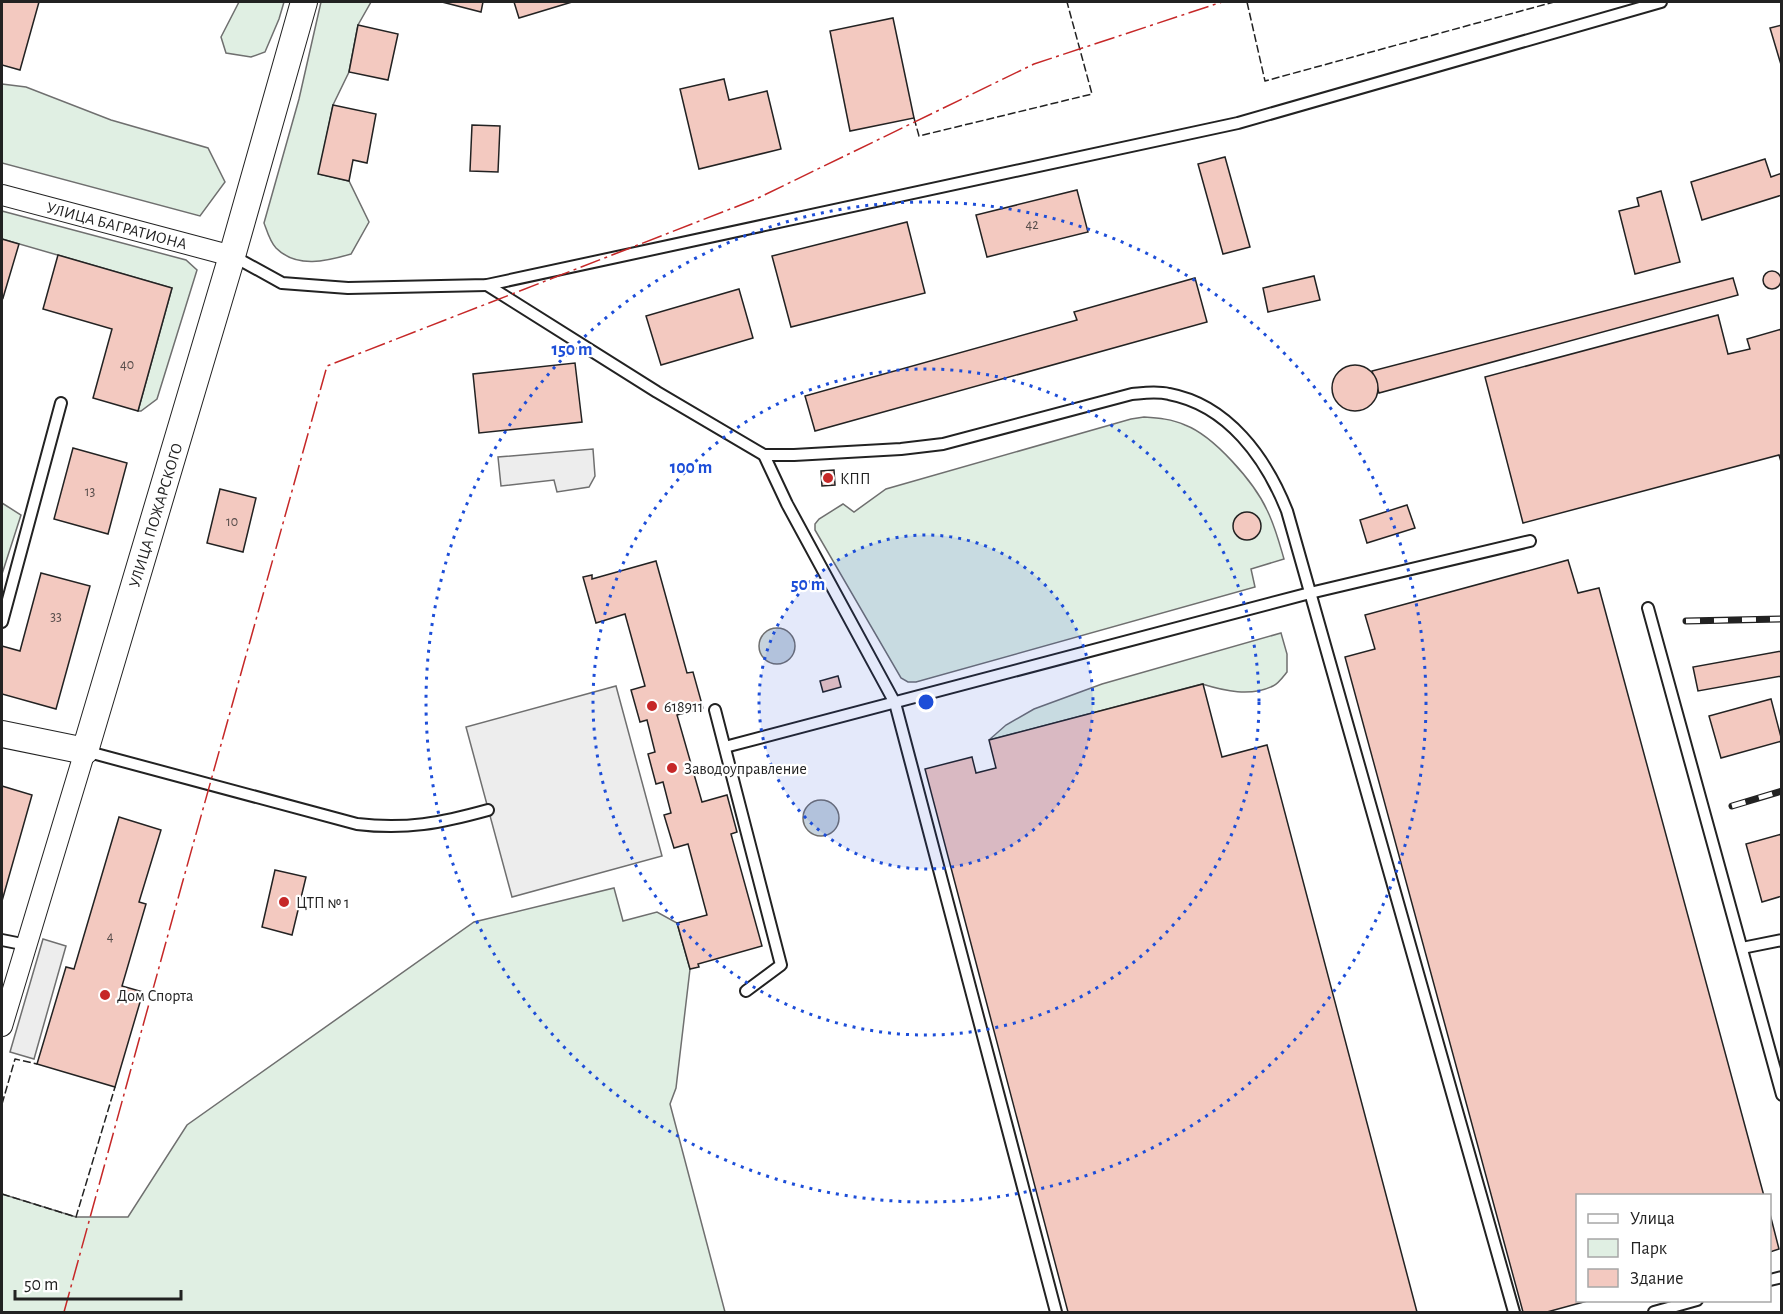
<svg xmlns="http://www.w3.org/2000/svg" width="1783" height="1314" font-family="'Alegreya Sans',sans-serif">
<style>
.green{fill:#e0efe3;stroke:#6f6f6f;stroke-width:1.5}
.parking{fill:#ededed;stroke:#6f6f6f;stroke-width:1.5}
.water{fill:#c7d3dd;stroke:#6f6f6f;stroke-width:1.5}
.building{fill:#f3c9c0;stroke:#222;stroke-width:1.5}
.lines{fill:none;stroke-linecap:round;stroke-linejoin:round}
.service-casing{stroke:#222;stroke-width:14}
.minor-casing{stroke:#222;stroke-width:22}
.tertiary-casing{stroke:#222;stroke-width:28}
.service{stroke:#fff;stroke-width:10}
.minor{stroke:#fff;stroke-width:20}
.tertiary{stroke:#fff;stroke-width:26}
.rail-casing{stroke:#222;stroke-width:7}
.rail{stroke:#fff;stroke-width:4.5;stroke-dasharray:14;stroke-linecap:butt}
.fence{stroke:#222;stroke-width:1.5;stroke-dasharray:8 3;stroke-linecap:butt}
.power{stroke:#c62828;stroke-width:1.5;stroke-dasharray:21 4.5 3 4.5;stroke-linecap:butt}
.ring{fill:none;stroke:#1d4ed8;stroke-width:3;stroke-dasharray:3 6}
.poi-dot{fill:#c62828;stroke:#fff;stroke-width:2}
.labels{text-anchor:middle;stroke-width:4.5;stroke-linejoin:round;paint-order:stroke}
.number-label{font-size:14px;fill:#564c4a}
.street-label{font-size:16px;fill:#222;stroke:#fff}
.poi-label{font-size:16px;fill:#222;stroke:#fff;text-anchor:start}
.centre{fill:#1d4ed8;stroke:#fff;stroke-width:3}
.ring-label{font-size:18px;text-anchor:middle;font-weight:bold;fill:#1d4ed8;stroke:#fff;stroke-width:4.5;stroke-linejoin:round;paint-order:stroke}
</style>
<rect width="100%" height="100%" fill="#fff"/>
<!-- green -->
<g class="green">
<polygon points="239,2 284,2 279,19 265,52 251,57 226,53 221,37"/>
<path d="M321,2H371L358,25L349,72L333,105L319,174L349,181L369,222L351,254C327,261 297,269 276,248C270,242 267,231 264,223L299,99Z"/>
<polygon points="2,84 26,87 111,120 208,148 225,182 200,216 2,163"/>
<polygon points="2,211 186,260 197,270 157,399 141,411 138,411 172,288 2,239"/>
<path d="M1144,417C1158,418 1172,419 1185,425C1214,436 1254,482 1267,510C1275,526 1279,542 1284,559L1251,569L1255,587L916,682H908L901,678L815,530V524L819,519L843,504L854,512L886,489L1131,419Z"/>
<polygon points="2,503 21,515 2,574"/>
<path d="M1281,633L1287,654V672C1283,677 1278,684 1273,686C1250,697 1225,691 1202,684L989,740L1006,725L1034,709L1102,684Z"/>
<polygon points="614,888 623,921 657,912 677,923 690,969 676,1088 670,1104 725,1312 2,1312 2,1194 76,1217 128,1217 187,1125 474,922"/>
</g>
<!-- parking -->
<g class="parking">
<polygon points="593,449 595,476 589,487 557,492 554,480 501,486 498,457"/>
<polygon points="616,686 662,856 512,897 466,727"/>
<polygon points="43,939 66,946 34,1059 10,1052"/>
</g>
<!-- water -->
<g class="water">
<circle cx="777" cy="646" r="18"/>
<circle cx="821" cy="818" r="18"/>
</g>
<!-- building -->
<g class="building">
<polygon points="2,2 39,2 20,70 2,65"/>
<polygon points="442,2 483,2 481,12"/>
<polygon points="514,2 572,2 519,18"/>
<polygon points="893,18 914,118 850,131 830,31"/>
<polygon points="358,25 398,34 388,80 349,72"/>
<polygon points="1782,25 1782,68 1770,28"/>
<polygon points="724,79 729,100 767,91 781,149 699,169 680,89"/>
<polygon points="333,105 376,114 367,163 353,160 349,181 318,174"/>
<polygon points="472,125 500,126 498,172 470,171"/>
<polygon points="1225,157 1250,247 1223,254 1198,164"/>
<polygon points="1765,159 1771,177 1782,173 1782,195 1702,220 1691,182"/>
<polygon points="1077,190 1088,232 987,257 976,215"/>
<polygon points="1661,191 1680,262 1635,274 1619,211 1639,206 1637,198"/>
<polygon points="907,222 925,293 791,327 772,256"/>
<polygon points="2,239 19,244 3,298 2,297"/>
<polygon points="58,255 172,288 138,411 93,398 112,329 43,309"/>
<circle cx="1772" cy="280" r="9"/>
<polygon points="1314,276 1320,300 1268,312 1263,288"/>
<polygon points="1195,278 1207,322 815,431 805,396 1077,320 1074,312"/>
<polygon points="1733,278 1738,295 1379,393 1372,371"/>
<polygon points="739,289 753,338 661,365 646,316"/>
<polygon points="1718,315 1728,354 1750,349 1747,339 1782,329 1782,465 1779,455 1523,523 1485,377"/>
<polygon points="575,363 582,422 479,433 473,374"/>
<circle cx="1355" cy="388" r="23"/>
<polygon points="73,448 127,463 108,534 54,519"/>
<polygon points="834,470 835,485 822,486 821,471"/>
<polygon points="220,489 256,498 243,552 207,543"/>
<polygon points="1407,505 1415,528 1367,543 1360,520"/>
<circle cx="1247" cy="526" r="14"/>
<polygon points="1568,560 1578,593 1599,588 1764,1196 1578,1196 1578,1300 1591,1300 1547,1312 1523,1312 1345,657 1375,649 1365,615"/>
<polygon points="656,561 687,673 693,672 703,708 677,715 702,802 727,795 737,832 731,834 762,946 698,964 699,967 690,969 677,923 707,915 688,844 674,848 664,815 671,813 663,782 656,784 648,754 655,752 647,720 640,722 631,690 645,686 625,614 596,623 583,577 592,575 592,579"/>
<polygon points="41,573 90,586 56,709 2,694 2,646 20,651"/>
<polygon points="1782,651 1782,676 1698,691 1693,667"/>
<polygon points="838,676 841,687 823,692 820,681"/>
<polygon points="1203,684 1222,757 1267,745 1417,1312 1068,1312 925,769 972,757 976,773 996,768 989,740"/>
<polygon points="1771,699 1782,741 1721,758 1709,716"/>
<polygon points="2,786 32,795 2,901"/>
<polygon points="119,817 161,830 139,902 146,904 122,986 143,992 115,1087 37,1064 66,967 74,969"/>
<polygon points="1782,834 1782,896 1762,902 1746,844"/>
<polygon points="275,870 306,877 292,935 262,927"/>
<polygon points="1770,1214 1779,1249 1770,1252"/>
</g>
<g class="lines">
<!-- service casing -->
<g class="service-casing">
<g id="service">
<polyline points="233,256 282,283 348,288 487,285 1238,123 1661,2"/>
<polyline points="487,285 657,392 764,455 787,504 895,703 1056,1312"/>
<path d="M764,455H794L901,449L943,444L1132,394C1144,393 1156,391 1169,394C1228,405 1266,458 1287,511L1514,1312"/>
<polyline points="1648,608 1782,1095"/>
<polyline points="2,622 61,403"/>
<polyline points="715,710 781,965 746,991"/>
<polyline points="725,747 1310,593 1530,541"/>
<path d="M85,751L357,824C406,830 441,823 488,810"/>
<polyline points="2,940 27,945"/>
<polyline points="1742,948 1782,940"/>
<polyline points="1770,1280 1782,1277"/>
<polyline points="1654,1312 1697,1300"/>
</g>
</g>
<!-- minor casing -->
<g class="minor-casing">
<g id="minor">
<polyline points="2,195 232,256"/>
<polyline points="2,1026 85,751"/>
</g>
</g>
<!-- tertiary casing -->
<g class="tertiary-casing">
<polyline id="tertiary" points="2,734 85,751 232,256 304,2"/>
</g>
<!-- service -->
<use href="#service" class="service"/>
<!-- minor -->
<use href="#minor" class="minor"/>
<!-- tertiary -->
<use href="#tertiary" class="tertiary"/>
<!-- rail casing -->
<g class="rail-casing">
<g id="rail">
<polyline points="1686,621 1782,619"/>
<polyline points="1732,806 1782,791"/>
</g>
</g>
<!-- rail -->
<use href="#rail" class="rail"/>
<!-- fence -->
<g class="fence">
<polyline points="1247,2 1265,81 1554,2"/>
<polyline points="914,118 919,136 1092,94 1067,2"/>
<polyline points="2,1104 15,1059 37,1064"/>
<polyline points="2,1194 76,1217 115,1087"/>
</g>
<!-- power -->
<polyline class="power" points="64,1312 182,884 327,366 756,199 1034,64 1222,2"/>
</g>
<!-- distance rings -->
<circle cx="926" cy="702" r="167" fill="#1d4ed8" fill-opacity=".12"/>
<g class="ring">
<circle cx="926" cy="702" r="167"/>
<circle cx="926" cy="702" r="333"/>
<circle cx="926" cy="702" r="500"/>
</g>
<!-- markers -->
<g class="poi-dot">
<circle cx="828" cy="478" r="6"/>
<circle cx="652" cy="706" r="6"/>
<circle cx="672" cy="768" r="6"/>
<circle cx="284" cy="902" r="6"/>
<circle cx="105" cy="995" r="6"/>
</g>
<g class="labels">
<!-- number labels -->
<g class="number-label">
<text x="1032" y="229">42</text>
<text x="127" y="369">40</text>
<text x="90" y="496">13</text>
<text x="232" y="526">10</text>
<text x="56" y="621">33</text>
<text x="110" y="941">4</text>
</g>
<!-- street labels -->
<g class="street-label">
<text transform="translate(117 225) rotate(15)" y="6">УЛИЦА БАГРАТИОНА</text>
<text transform="translate(155 515) rotate(-73)" y="6">УЛИЦА ПОЖАРСКОГО</text>
</g>
<!-- poi labels -->
<g class="poi-label">
<text x="840" y="484">КПП</text>
<text x="664" y="712">618911</text>
<text x="684" y="774">Заводоуправление</text>
<text x="296" y="908">ЦТП № 1</text>
<text x="117" y="1001">Дом Спорта</text>
</g>
</g>
<circle cx="926" cy="702" r="9" class="centre"/>
<g class="ring-label">
<text x="572" y="355">150 m</text>
<text x="691" y="473">100 m</text>
<text x="808" y="590">50 m</text>
</g>
<!-- border -->
<rect width="1783" height="1314" fill="none" stroke="#222222" stroke-width="6"/>
<!-- legend -->
<rect x="1576" y="1194" width="195" height="108" fill="#ffffff" stroke="#a7a7a7" stroke-width="1.5"/>
<rect x="1588" y="1214" width="30" height="9" fill="#ffffff" stroke="#a7a7a7" stroke-width="1.5"/>
<text x="1630" y="1224" font-size="18" fill="#222222">Улица</text>
<rect x="1588" y="1239" width="30" height="18" fill="#e0efe3" stroke="#a7a7a7" stroke-width="1.5"/>
<text x="1630" y="1254" font-size="18" fill="#222222">Парк</text>
<rect x="1588" y="1269" width="30" height="18" fill="#f3c9c0" stroke="#a7a7a7" stroke-width="1.5"/>
<text x="1630" y="1284" font-size="18" fill="#222222">Здание</text>
<!-- scale -->
<path d="M15 1290v9h166v-9" fill="none" stroke="#222222" stroke-width="3"/>
<text x="24" y="1290" font-size="18" fill="#222222" stroke="#ffffff" stroke-width="4.5" paint-order="stroke">50 m</text>
</svg>
